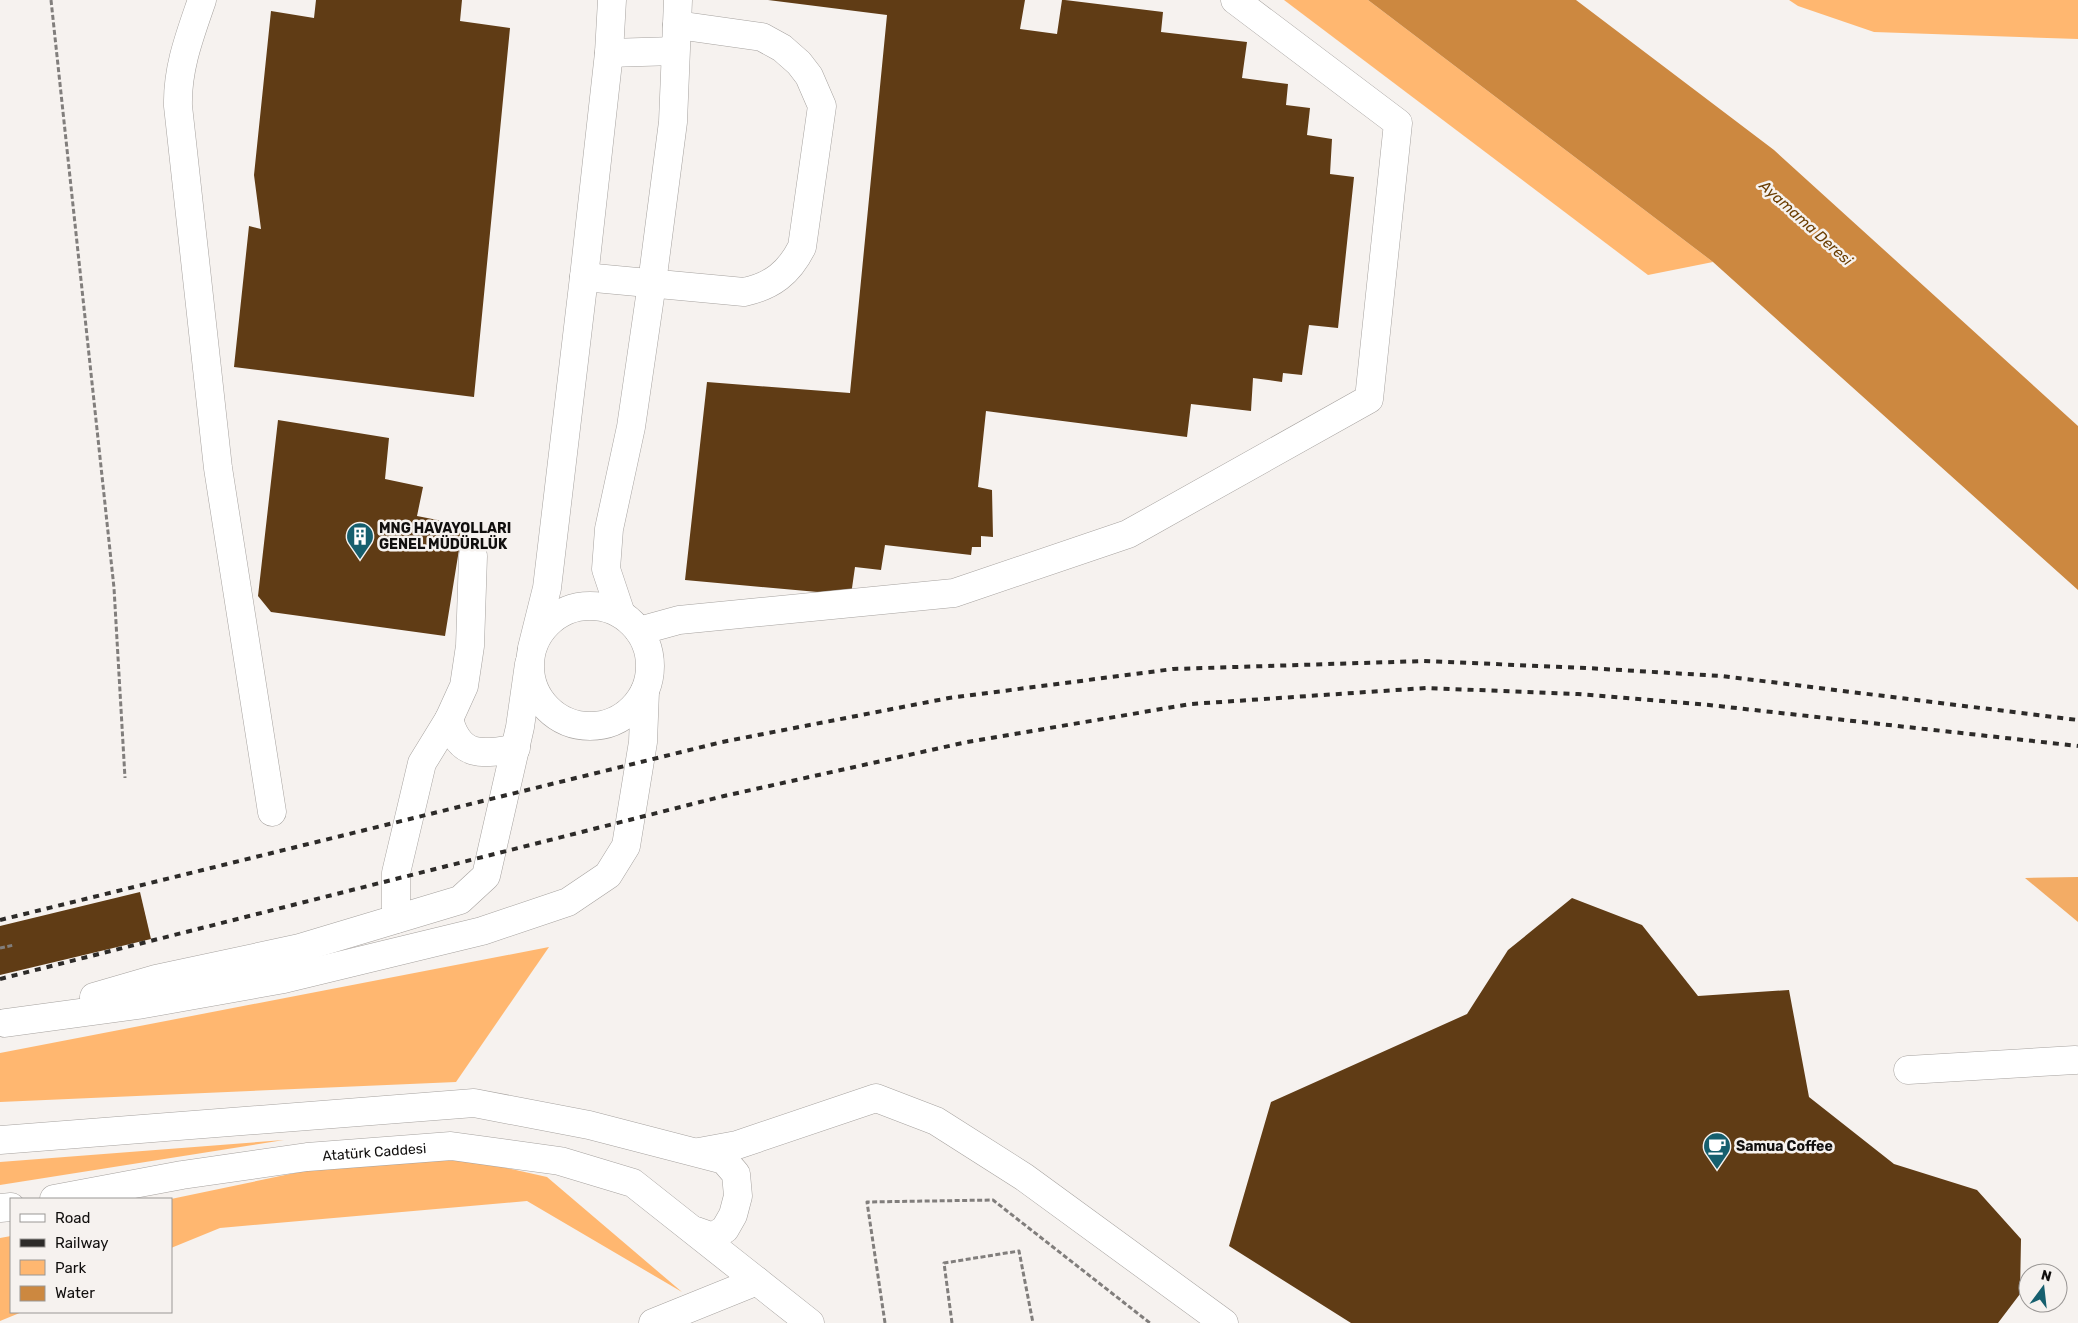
<svg xmlns="http://www.w3.org/2000/svg" width="2078" height="1323" font-family="Rubik,sans-serif">
<style>
.green{fill:#ffb770}
.forest{fill:#f3ac65}
.water{fill:#cc8840}
.building{fill:#603c15}
.lines{fill:none;stroke-linecap:round;stroke-linejoin:round}
.minor-casing{stroke:#a6a29f;stroke-width:29}
.path{stroke:#817e7c;stroke-width:3;stroke-dasharray:5 2.5;stroke-linecap:butt}
.minor{stroke:#fff;stroke-width:28}
.rail{stroke:#2d2b29;stroke-width:4;stroke-dasharray:6 6;stroke-linecap:butt}
.labels{text-anchor:middle;stroke-width:5;stroke-linejoin:round;paint-order:stroke}
.poi-label{font-size:14px;font-weight:bold;fill:#110f0e;stroke:#f6f2ef;text-anchor:start}
.street-label{font-size:14px;fill:#110f0e;stroke:#f6f2ef}
.water-label{font-size:15px;font-style:italic;fill:#6b3e03;stroke:#f6f2ef}
</style>
<rect width="100%" height="100%" fill="#f6f2ef"/>
<!-- green -->
<g class="green">
<polygon points="1284,0 1368,0 1713,262 1648,275"/>
<polygon points="1789,0 2078,0 2078,39 1874,32 1798,6"/>
<polygon points="549,947 456,1082 0,1102 0,1053"/>
<polygon points="284,1140 0,1185 0,1162"/>
<polygon points="454,1156 547,1177 682,1292 527,1201 220,1228 171,1248 171,1199 314,1169"/>
<polygon points="11,1236 11,1312 22,1312 0,1321 0,1238"/>
</g>
<!-- forest -->
<polygon class="forest" points="2078,877 2078,922 2025,878"/>
<!-- water -->
<polygon class="water" points="1368,0 1576,0 1774,150 2078,426 2078,590 1713,262"/>
<!-- building -->
<g class="building">
<polygon points="316,0 462,0 460,21 510,28 474,397 234,367 249,226 261,229 254,175 271,11 314,18"/>
<polygon points="768,0 1025,0 1020,29 1057,34 1062,0 1065,0 1163,12 1161,32 1247,42 1242,78 1288,84 1286,105 1310,108 1307,135 1332,139 1330,174 1354,177 1338,328 1309,325 1302,375 1283,373 1282,382 1253,378 1251,411 1191,404 1187,437 986,411 978,487 992,490 993,537 981,536 981,547 972,547 971,555 885,545 881,570 855,567 851,595 685,580 707,382 850,393 887,15"/>
<polygon points="278,420 389,438 385,479 423,487 417,516 463,525 445,636 271,612 258,596"/>
<polygon points="140,892 151,939 0,975 0,926"/>
<polygon points="1572,898 1642,925 1698,996 1789,990 1809,1097 1894,1164 1977,1190 2021,1239 2020,1294 1998,1323 1351,1323 1229,1246 1271,1102 1467,1014 1508,950"/>
</g>
<g class="lines">
<!-- minor casing -->
<g class="minor-casing">
<g id="minor">
<path d="M202,0C190,35 177,68 178,106L218,468L272,812"/>
<polyline points="609,53 675,51"/>
<path d="M584,277L744,292C772,286 789,273 802,247L822,106L809,76L799,63L782,48L762,37L677,25"/>
<circle cx="590" cy="666" r="60"/>
<polyline points="621,614 606,569 609,529 631,427 652,283 673,122 678,0"/>
<polyline points="639,631 679,620 954,593 1128,534 1369,399 1398,123 1235,0"/>
<polyline points="532,648 547,588 584,277 609,53 612,0"/>
<polyline points="449,719 464,686 470,646 473,556"/>
<path d="M396,919V873L422,763L449,719C459,758 483,755 516,748"/>
<polyline points="94,997 156,979 300,948 460,900 486,876 520,727 529,664"/>
<polyline points="5,1023 138,1005 284,979 482,931 568,902 608,875 626,846 643,742 645,691"/>
<polyline points="1908,1070 2075,1060"/>
<polyline points="0,1140 474,1103 589,1125 724,1160 736,1174 738,1196 733,1215 725,1229 713,1237 696,1231"/>
<polyline points="699,1152 737,1145 876,1098 936,1121 1024,1177 1224,1323"/>
<path id="s1" d="M54,1199L182,1175L307,1157L451,1146L560,1161L633,1183L810,1323"/>
<polyline points="0,1208 11,1207"/>
<polyline points="653,1323 757,1281"/>
</g>
</g>
<!-- path -->
<g class="path">
<polyline points="51,0 114,588 125,778"/>
<polyline points="0,948 14,945"/>
<polyline points="885,1323 867,1202 993,1200 1150,1323"/>
<polyline points="952,1323 944,1263 1019,1251 1033,1323"/>
</g>
<!-- minor -->
<use href="#minor" class="minor"/>
<!-- rail -->
<g class="rail">
<polyline points="0,920 722,742 949,698 1173,669 1424,661 1586,668 1722,676 2078,720"/>
<polyline points="0,979 724,796 967,742 1191,704 1426,688 1578,694 1709,705 2078,746"/>
</g>
</g>
<!-- icons -->
<defs>
<g id="building-pin" transform="scale(1.4375)"><path d="M0 17L-7.5 6A9.5 9.5 0 1 1 7.5 6Z" fill="#165f6e" stroke="#f6f2ef"/><path d="M-4-6H4V6H1V3H-1V6H-4ZM-2.5-4.3h1.7v1.8h-1.7ZM.8-4.3h1.7v1.8H.8ZM-2.5-1h1.7V.8h-1.7ZM.8-1h1.7V.8H.8Z" fill="#fff"/></g>
<g id="cafe-pin" transform="scale(1.4375)"><path d="M0 17L-7.5 6A9.5 9.5 0 1 1 7.5 6Z" fill="#165f6e" stroke="#f6f2ef"/><path d="M-5.5-4.5H6V0H3Q3 3.5 0 3.5H-2.5Q-5.5 3.5-5.5 0ZM3-3.2v2h1.7v-2ZM-6 4.5H4V6H-6Z" fill="#fff"/></g>
</defs>
<g fill-rule="evenodd">
<use href="#building-pin" x="360" y="536"/>
<use href="#cafe-pin" x="1717" y="1146"/>
</g>
<g class="labels">
<!-- poi labels -->
<g class="poi-label">
<text x="379" y="533">MNG HAVAYOLLARI<tspan x="379" dy="16">GENEL MÜDÜRLÜK</tspan></text>
<text x="1736" y="1151">Samua Coffee</text>
</g>
<!-- street labels -->
<g class="street-label">
<text dy="5" stroke="none"><textPath href="#s1" startOffset="324">Atatürk Caddesi</textPath></text>
</g>
<!-- water labels -->
<g class="water-label">
<text transform="translate(1806 223) rotate(42)" y="5">Ayamama Deresi</text>
</g>
</g>
<!-- legend -->
<rect x="10" y="1198" width="162" height="115" fill="#f6f2ef" stroke="#9a9795"/>
<rect x="20" y="1214" width="25" height="8" fill="#ffffff" stroke="#9a9795"/>
<text x="55" y="1223" font-size="15" fill="#110f0e">Road</text>
<rect x="20" y="1239" width="25" height="8" fill="#2d2b29" stroke="#9a9795"/>
<text x="55" y="1248" font-size="15" fill="#110f0e">Railway</text>
<rect x="20" y="1260" width="25" height="15" fill="#ffb770" stroke="#9a9795"/>
<text x="55" y="1273" font-size="15" fill="#110f0e">Park</text>
<rect x="20" y="1286" width="25" height="15" fill="#cc8840" stroke="#9a9795"/>
<text x="55" y="1298" font-size="15" fill="#110f0e">Water</text>
<!-- north arrow -->
<g transform="translate(2043 1288) rotate(15)"><circle r="24" fill="#f6f2ef" stroke="#9a9795"/>
<path d="M0-4L9 19L0 12L-9 19Z" fill="#165f6e"/>
<text y="-8" font-size="14" font-weight="bold" text-anchor="middle" fill="#110f0e">N</text>
</g>
</svg>
